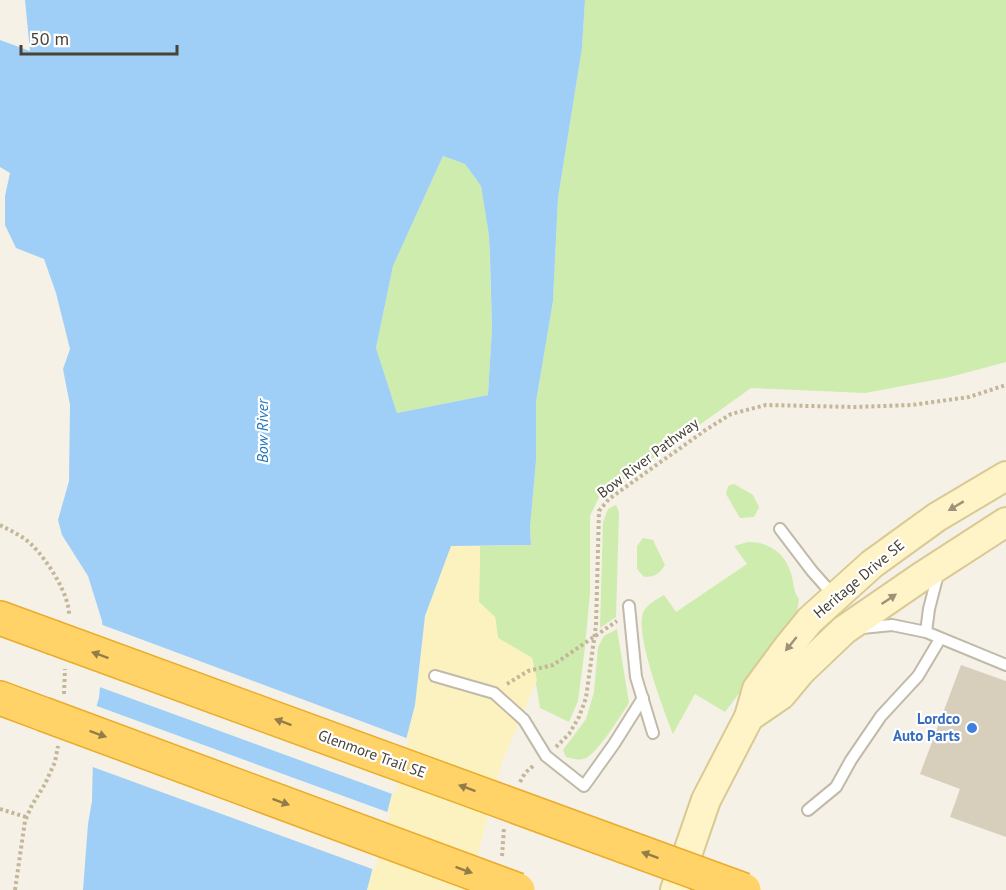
<svg xmlns="http://www.w3.org/2000/svg" width="1006" height="890" font-family="'PT Sans',sans-serif">
<style>
.green{fill:#cdecad}
.sand{fill:#fcf2c0}
.water{fill:#9fcff6;fill-rule:evenodd}
.pier{fill:#f5f1e7}
.building{fill:#d8cebc}
.lines{fill:none;stroke-linecap:round;stroke-linejoin:round}
.lane-casing{stroke:#c1baa9;stroke-width:14}
.secondary-casing{stroke:#d9c993;stroke-width:32}
.highway-casing{stroke:#eaac2c;stroke-width:36}
.path{stroke:#c4b799;stroke-width:4;stroke-dasharray:3 3;stroke-linecap:butt}
.lane{stroke:#fff;stroke-width:10}
.secondary{stroke:#fff4c7;stroke-width:28}
.highway{stroke:#ffd368;stroke-width:33}
.highway-bridge-casing{stroke:#eaac2c;stroke-width:36;stroke-linecap:butt}
.highway-bridge{stroke:#ffd368;stroke-width:33}
.oneway{fill:#9b9277}
.oneway2{fill:#927c49}
.shop-dot{fill:#3f7fe0;stroke:#fff;stroke-width:2}
.labels{text-anchor:middle;stroke-width:4.5;stroke-linejoin:round;paint-order:stroke}
.street-label{font-size:15px;fill:#494235;stroke:#fff}
.shop-label{font-size:15px;font-weight:bold;fill:#366cbe;stroke:#fff;text-anchor:end}
.water-label{font-size:16px;font-style:italic;fill:#2577be;stroke:#fff}
</style>
<rect width="100%" height="100%" fill="#f5f1e7"/>
<!-- green -->
<g class="green">
<polygon points="585,0 1006,0 1006,362 950,377 865,393 751,388 599,497 590,516 590,593 585,647 578,701 569,722 540,708 532,658 498,638 495,617 479,602 480,546 531,545 530,528 536,461 536,402 553,301 558,198 582,48"/>
<polygon points="443,156 465,164 481,186 489,236 492,328 488,395 397,413 376,348 393,266"/>
<polygon points="734,484 753,495 759,507 754,517 740,518 726,494 728,486"/>
<polygon points="616,505 619,512 616,617 600,628 603,522 608,509"/>
<path d="M643,538L653,540L665,565C659,574 655,577 644,577L637,569V546Z"/>
<path d="M748,542C769,542 784,552 791,573C794,583 793,591 799,599L796,618L725,712L695,694L673,734C664,711 635,635 643,613C647,604 656,600 664,595L676,612L747,564L734,546Z"/>
<path d="M617,629L629,703C619,718 602,746 589,756C582,762 574,759 566,757L563,750L586,719L594,692L598,647L604,636Z"/>
</g>
<!-- sand -->
<polygon class="sand" points="451,546 480,546 479,602 495,617 498,638 532,658 537,680 501,765 469,890 367,890 415,705 425,616"/>
<!-- water -->
<path class="water" d="M25,0H585L582,48L558,198L553,301L536,402V461L530,528L531,545L451,546L425,616L415,705L367,890H83L88,824L92,801L94,714L99,698L104,645L102,621L88,576L62,535L58,520L69,481L70,405L63,369L70,349L56,293L44,259L16,248L5,225V196L10,173L0,167V40L30,51ZM443,156L465,164L481,186L489,236L490,259L492,328L488,395L397,413L376,348L393,266Z"/>
<!-- pier -->
<g class="pier">
<polygon points="100,624 409,739 395,795 97,686 101,645"/>
<polygon points="94,705 390,813 375,870 90,766 91,714"/>
</g>
<!-- building -->
<polygon class="building" points="961,665 1006,681 1006,837 950,817 960,789 920,774"/>
<g class="lines">
<!-- lane casing -->
<g class="lane-casing">
<g id="lane">
<polyline points="780,529 812,571 835,597"/>
<polyline points="629,606 636,677 653,733"/>
<polyline points="862,628 892,625 926,632 1006,665"/>
<polyline points="926,632 929,609 938,574"/>
<polyline points="435,676 494,693 524,720 546,756 584,786 614,744 643,698"/>
<polyline points="808,810 836,787 851,760 881,716 918,676 940,639"/>
</g>
</g>
<!-- secondary casing -->
<g class="secondary-casing">
<g id="secondary">
<polyline points="749,717 781,695 801,671 844,630 921,577 1006,522"/>
<polyline points="675,890 706,800 749,717 757,689 788,647 810,620 872,564 937,517 1006,476"/>
</g>
</g>
<!-- highway casing -->
<g class="highway-casing">
<g id="highway">
<polyline points="0,618 52,637"/>
<polyline points="0,698 43,714"/>
</g>
</g>
<!-- path -->
<g class="path">
<path d="M0,525C11,531 23,536 32,545C47,560 70,595 69,616"/>
<polyline points="507,684 528,671 553,665 617,621"/>
<polyline points="64,694 65,669"/>
<polyline points="556,747 569,734 579,717 586,698 596,625 599,511 609,499 704,431 731,414 766,405 854,407 912,405 969,397 1006,385"/>
<polyline points="520,782 525,773 534,765"/>
<polyline points="0,809 26,817"/>
<polyline points="502,856 504,828"/>
<polyline points="15,890 25,821 32,805 45,784 55,762 58,746"/>
</g>
<!-- lane -->
<use href="#lane" class="lane"/>
<!-- secondary -->
<use href="#secondary" class="secondary"/>
<!-- highway -->
<use href="#highway" class="highway"/>
<!-- highway-bridge casing -->
<g class="highway-bridge-casing">
<g id="highway-bridge">
<polyline points="52,637 744,890"/>
<polyline points="43,714 518,890"/>
</g>
</g>
<!-- highway-bridge -->
<use href="#highway-bridge" class="highway-bridge"/>
</g>
<!-- one-way arrows -->
<defs><path id="oneway-solid" d="M-6-.8H1V-3.2L6.5 0L1 3.2V.8H-6Z" transform="scale(1.5)"/></defs>
<g class="oneway">
<use href="#oneway-solid" transform="translate(956 506) rotate(149)"/>
<use href="#oneway-solid" transform="translate(889 599) rotate(-34)"/>
<use href="#oneway-solid" transform="translate(791 644) rotate(129)"/>
</g>
<g class="oneway2">
<use href="#oneway-solid" transform="translate(100 655) rotate(-160)"/>
<use href="#oneway-solid" transform="translate(283 722) rotate(-160)"/>
<use href="#oneway-solid" transform="translate(98 734) rotate(20)"/>
<use href="#oneway-solid" transform="translate(467 788) rotate(-160)"/>
<use href="#oneway-solid" transform="translate(281 802) rotate(20)"/>
<use href="#oneway-solid" transform="translate(650 855) rotate(-160)"/>
<use href="#oneway-solid" transform="translate(464 870) rotate(20)"/>
</g>
<!-- markers -->
<circle class="shop-dot" cx="972" cy="728" r="6"/>
<g class="labels">
<!-- street labels -->
<g class="street-label">
<text transform="translate(648 458) rotate(-37)" y="5">Bow River Pathway</text>
<text transform="translate(859 579) rotate(-40)" y="5">Heritage Drive SE</text>
<text transform="translate(372 754) rotate(20)" y="5">Glenmore Trail SE</text>
</g>
<!-- shop labels -->
<g class="shop-label">
<text x="960" y="724">Lordco<tspan x="960" dy="17">Auto Parts</tspan></text>
</g>
<!-- water labels -->
<g class="water-label">
<text transform="translate(262 431) rotate(-90)" y="6">Bow River</text>
</g>
</g>
<!-- scale -->
<path d="M21 45v9h156v-9" fill="none" stroke="#494235" stroke-width="3"/>
<text x="30" y="45" font-size="18" fill="#494235" stroke="#ffffff" stroke-width="4.5" paint-order="stroke">50 m</text>
</svg>
